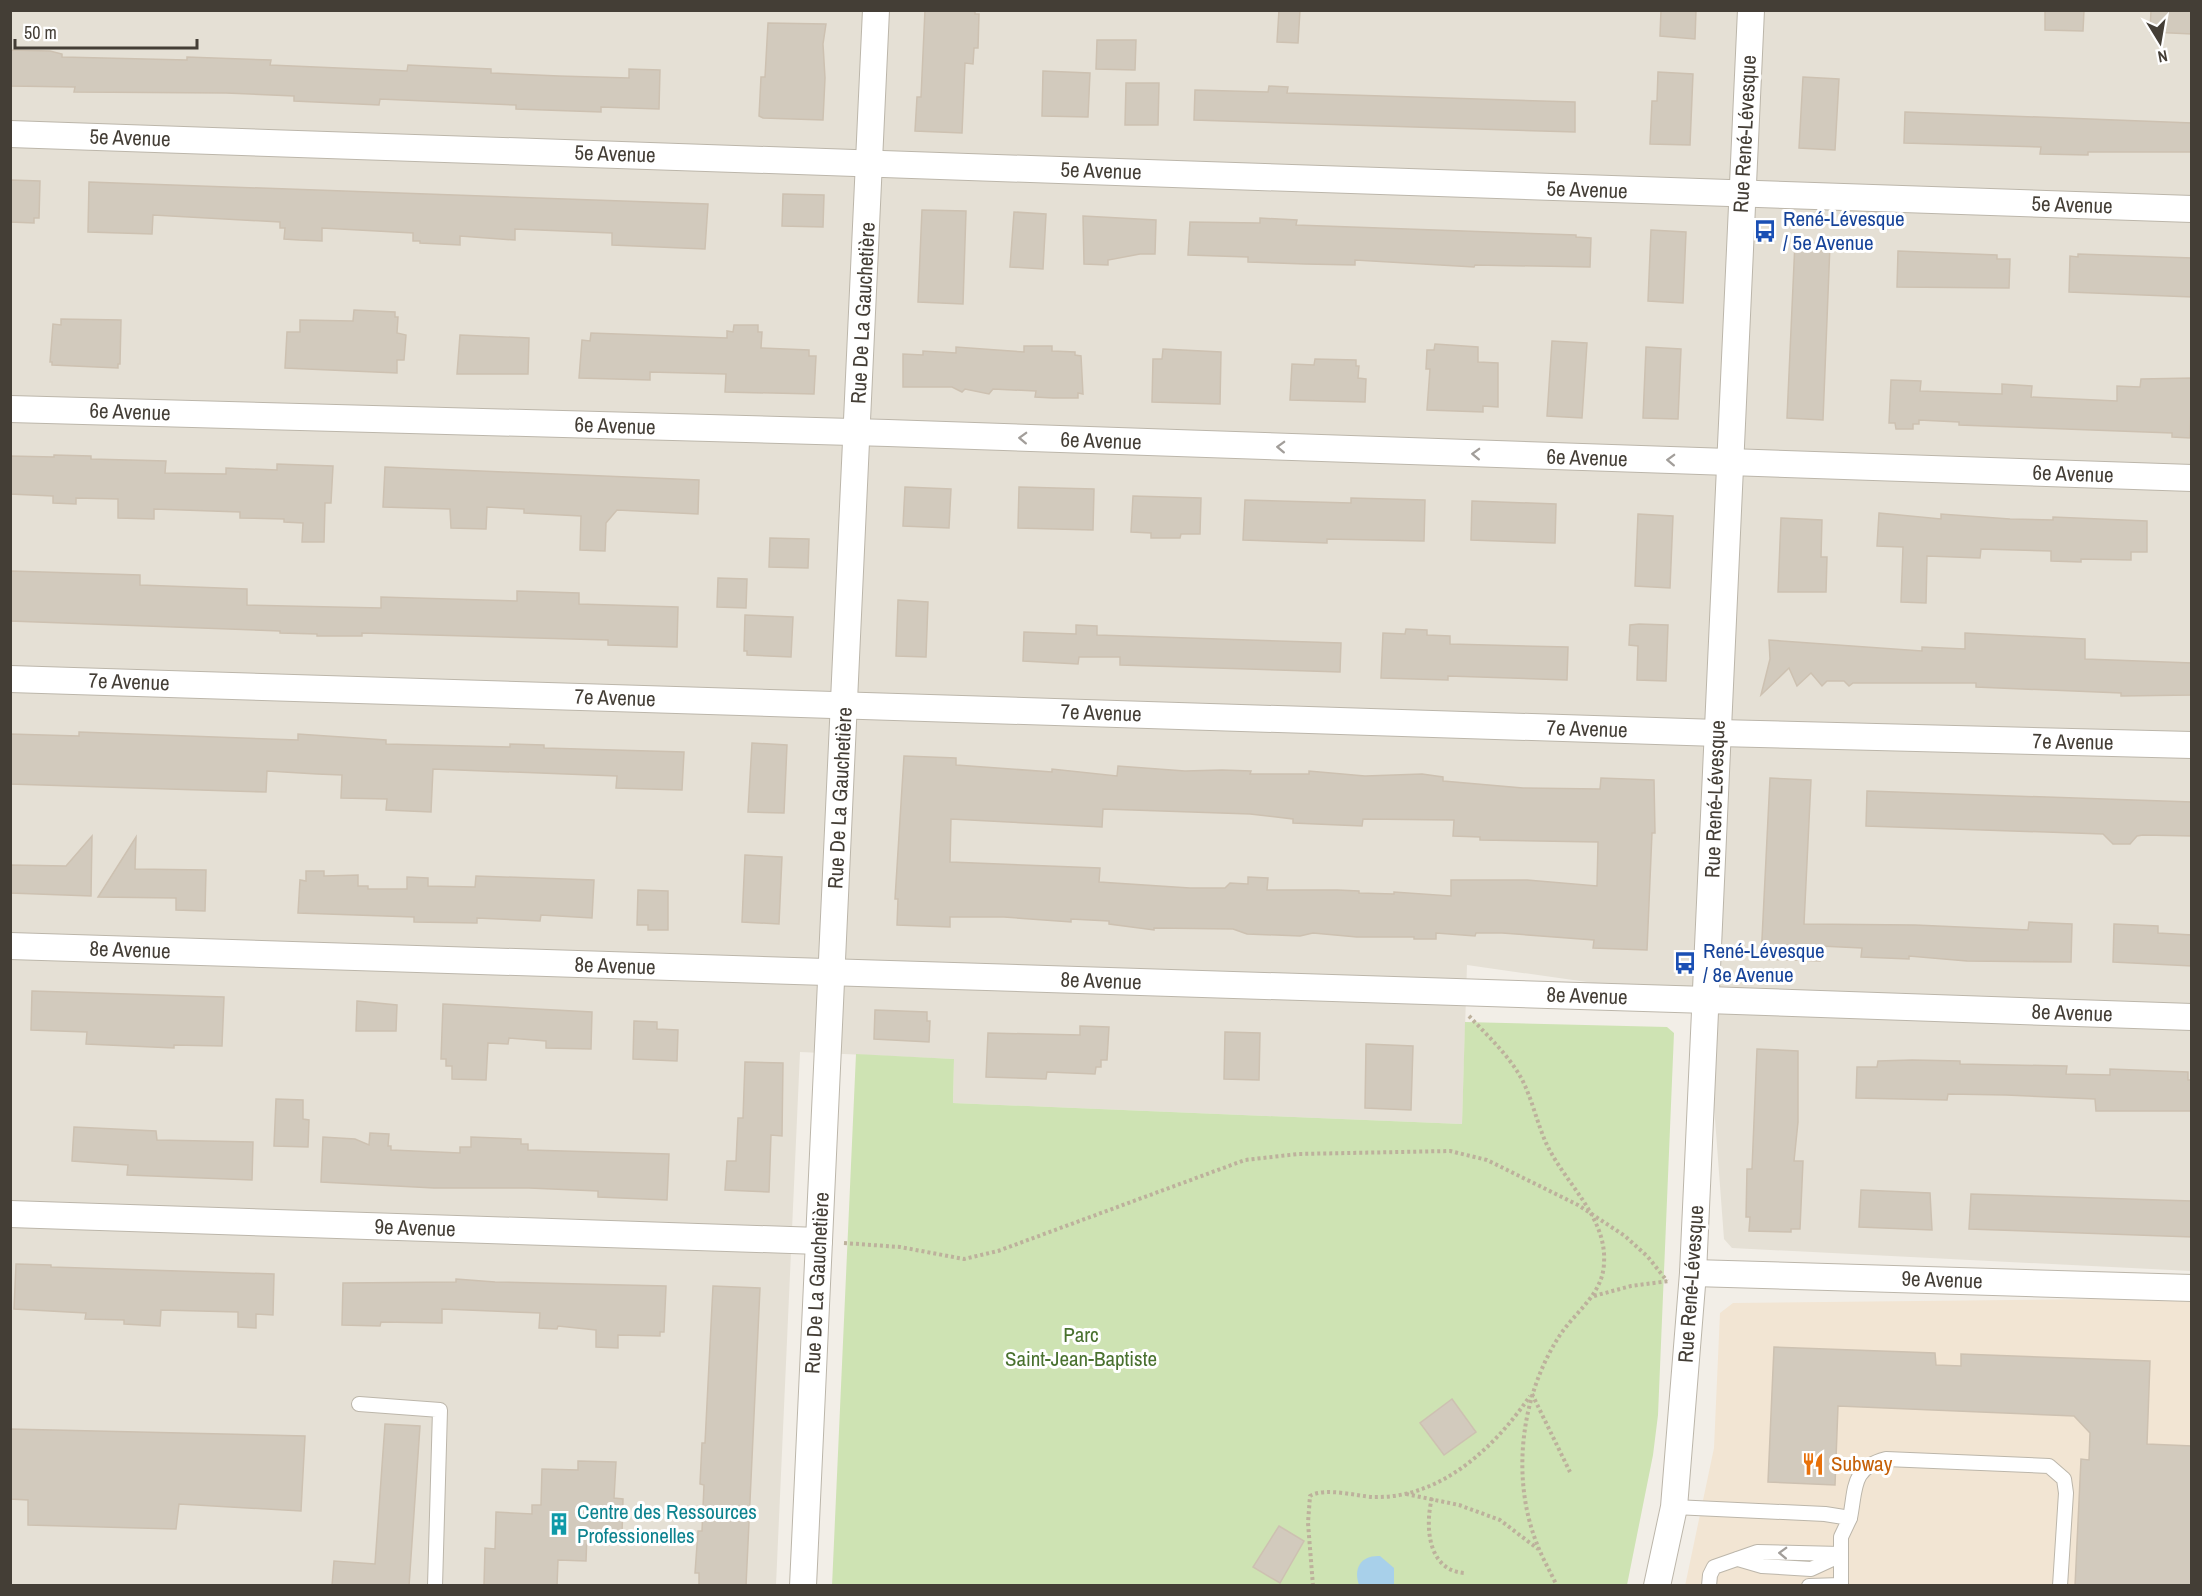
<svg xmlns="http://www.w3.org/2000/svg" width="2202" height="1596" font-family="'Archivo Narrow',sans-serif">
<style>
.residential{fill:#e5e0d5}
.commercial{fill:#f2e5d3}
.green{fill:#cee3b3}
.water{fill:#a8d0ea}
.building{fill:#d2cabd;stroke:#cdc1b1;stroke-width:1.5;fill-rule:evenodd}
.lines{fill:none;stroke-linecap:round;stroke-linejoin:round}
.lane-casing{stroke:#bcb6aa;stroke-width:16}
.street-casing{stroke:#bcb6aa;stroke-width:28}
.path{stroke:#bdb19c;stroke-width:4;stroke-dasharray:3 3;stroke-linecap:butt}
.lane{stroke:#fff;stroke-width:14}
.street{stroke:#fff;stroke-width:26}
.oneway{stroke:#a29e9a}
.labels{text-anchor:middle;stroke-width:6;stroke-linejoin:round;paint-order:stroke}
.street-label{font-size:21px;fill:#443e36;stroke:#fff}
.transit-label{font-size:21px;fill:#164399;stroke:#fff;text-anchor:start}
.park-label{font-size:21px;fill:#49712f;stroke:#fff}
.food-label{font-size:21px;fill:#c56008;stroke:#fff;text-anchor:start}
.culture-label{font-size:21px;fill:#0d838f;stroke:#fff;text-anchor:start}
</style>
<rect width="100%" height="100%" fill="#f2eee7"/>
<!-- residential -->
<polygon class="residential" points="11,11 2191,11 2191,1271 1732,1248 1724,1239 1706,999 1467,965 1462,1124 953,1103 954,1059 800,1052 776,1585 11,1586"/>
<!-- commercial -->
<polygon class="commercial" points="2191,1298 2191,1585 1685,1586 1714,1448 1720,1313 1733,1303"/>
<!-- green -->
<polygon class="green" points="1465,1022 1667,1027 1674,1033 1658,1415 1653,1455 1627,1585 832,1586 856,1054 954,1059 953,1103 1462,1124"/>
<!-- water -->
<path class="water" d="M1380,1556L1394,1568V1585H1359C1353,1568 1361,1555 1380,1556Z"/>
<!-- building -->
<g class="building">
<polygon points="925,10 975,10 975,14 979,14 978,48 974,48 973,64 965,63 962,133 915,131 917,97 921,97"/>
<polygon points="1279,10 1300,10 1298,43 1277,42"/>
<polygon points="1661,10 1696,10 1695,39 1660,36"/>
<polygon points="2045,10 2084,10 2083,31 2045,30"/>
<polygon points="2151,10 2192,10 2192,34 2150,32"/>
<polygon points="768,23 826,24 823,44 825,78 823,120 763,118 759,116 761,77 765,77"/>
<polygon points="1097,40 1136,40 1135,70 1096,69"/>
<polygon points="10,50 50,51 62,54 62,57 187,60 187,57 271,60 270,65 407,71 408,65 491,69 491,73 559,76 629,78 629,69 660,70 659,109 601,107 601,112 516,109 516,105 380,99 379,105 294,101 294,96 226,93 74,92 75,87 10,86"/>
<polygon points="1043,71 1090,73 1088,117 1042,116"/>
<polygon points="1658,72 1693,74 1690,145 1650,144 1652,101 1657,101"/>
<polygon points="1803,77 1839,79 1835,150 1799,148"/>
<polygon points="1126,83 1159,83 1158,125 1125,125"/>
<polygon points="1269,86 1288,87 1287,93 1575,102 1575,132 1194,120 1195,90 1268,92"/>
<polygon points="1905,112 2192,123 2192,152 2088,152 2088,155 2040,154 2041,147 1904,143"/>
<polygon points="10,180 40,181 39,218 34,218 34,223 10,222"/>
<polygon points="89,182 708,204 705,249 612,245 612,233 515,229 515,240 460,236 460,245 420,243 420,241 413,241 413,233 322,228 322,241 299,240 284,239 285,228 280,228 280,222 153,215 152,234 88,232"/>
<polygon points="783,194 824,195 823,227 782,226"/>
<polygon points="922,210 966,211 963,304 918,302"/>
<polygon points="1014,212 1046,214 1043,269 1010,267"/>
<polygon points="1083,216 1156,220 1155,254 1140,254 1108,260 1108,265 1084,264"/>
<polygon points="1260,218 1297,220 1296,225 1576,235 1576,237 1591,238 1590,267 1475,265 1474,267 1355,260 1355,265 1305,264 1248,262 1248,257 1188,255 1190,222 1260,223"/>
<polygon points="1651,230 1686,232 1683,303 1648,301"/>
<polygon points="1795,242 1830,244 1823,420 1787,418"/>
<polygon points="1898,251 1997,255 1997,259 2010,259 2009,288 1897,287"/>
<polygon points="2078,254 2192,258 2192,297 2069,292 2070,256 2078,257"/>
<polygon points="354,310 395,312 395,317 398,317 397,333 406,335 404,360 397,360 397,373 285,368 287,332 300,332 300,320 353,321"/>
<polygon points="61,319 121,320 120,364 118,364 118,368 52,365 52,362 50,362 53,324 61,325"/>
<polygon points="734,325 758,325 758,332 762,332 761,348 809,350 809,356 816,356 814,394 725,392 726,374 650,372 650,380 579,378 582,340 590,341 591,333 727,338 727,331 733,332"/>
<polygon points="460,335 529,338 528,374 457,374"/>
<polygon points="1552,341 1587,343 1582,418 1547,416"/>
<polygon points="1435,344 1478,347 1478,362 1498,363 1498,407 1483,406 1483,412 1427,410 1430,369 1426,369 1427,350 1434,350"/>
<polygon points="1024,346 1052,346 1052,351 1075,352 1075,355 1081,356 1083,394 1078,393 1078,398 1053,398 1035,397 1036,391 993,389 989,394 965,389 962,392 952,387 903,387 903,354 923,355 923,351 956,353 956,347 1024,352"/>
<polygon points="1646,347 1681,349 1678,419 1643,418"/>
<polygon points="1163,349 1221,352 1220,404 1152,402 1153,359 1162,359"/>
<polygon points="1315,359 1356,360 1356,366 1359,366 1358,378 1366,379 1365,402 1290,400 1292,364 1314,365"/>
<polygon points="2192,378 2190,438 2172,437 2172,433 1959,425 1959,422 1919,420 1919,424 1913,424 1913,429 1896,429 1895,423 1889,423 1891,380 1921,381 1920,391 2002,394 2002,384 2032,386 2031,397 2117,401 2117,386 2140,387 2141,379"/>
<polygon points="54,455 91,456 91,459 166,461 165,473 226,474 226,468 277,470 277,464 333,466 331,503 325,503 324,542 302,542 303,523 284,522 284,519 240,518 240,512 154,509 154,519 118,518 118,499 76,498 76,504 53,503 53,496 10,494 10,456 54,457"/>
<polygon points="385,467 699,480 698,514 617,510 606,523 605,551 580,550 581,516 524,513 524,509 487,507 486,529 451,528 450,509 383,507"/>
<polygon points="905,487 951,489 949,528 903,526"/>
<polygon points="1019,487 1094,489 1093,530 1018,528"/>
<polygon points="1133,496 1201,498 1200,534 1181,534 1180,538 1151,538 1151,533 1131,532"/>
<polygon points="1351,498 1425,500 1424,541 1327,539 1327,543 1243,540 1245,500 1351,503"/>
<polygon points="1472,501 1556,504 1555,543 1471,540"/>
<polygon points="1879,513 1941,519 1941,514 2010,519 2053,520 2053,517 2147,521 2147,552 2131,552 2131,560 2081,559 2081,562 2051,561 2051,551 1981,549 1980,558 1927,556 1926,603 1901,602 1903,547 1877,546"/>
<polygon points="1638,514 1673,516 1670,588 1635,586"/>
<polygon points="1781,518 1822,520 1821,557 1827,557 1826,592 1778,592"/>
<polygon points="770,538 809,539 808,568 769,567"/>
<polygon points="10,571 140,575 140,585 247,589 247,605 381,608 381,597 517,601 517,591 579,593 579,604 678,607 677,647 608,645 608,640 362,633 362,636 317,636 317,634 280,633 280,631 10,621"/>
<polygon points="718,578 747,579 746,608 717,607"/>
<polygon points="898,600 928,602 926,657 896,656"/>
<polygon points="745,615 793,617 791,657 747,655 747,651 744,651"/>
<polygon points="1639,624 1668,625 1666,681 1637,680 1638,646 1629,645 1630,625"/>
<polygon points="1076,625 1097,626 1097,635 1341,643 1340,672 1120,665 1120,657 1079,657 1078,664 1023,661 1024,632 1076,634"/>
<polygon points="1406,629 1427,630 1427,635 1450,636 1450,644 1568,647 1567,680 1448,676 1448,680 1381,678 1383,633 1405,634"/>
<polygon points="1965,633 2085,639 2085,659 2192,663 2192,695 2121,696 2121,693 1976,687 1976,683 1853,683 1849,686 1844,681 1827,681 1822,686 1811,673 1797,686 1789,668 1761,695 1770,659 1769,640 1922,651 1922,647 1965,649"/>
<polygon points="79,732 298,740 298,734 386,740 386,744 510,747 510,744 544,745 544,748 684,752 682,790 616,788 617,776 433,769 431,812 386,810 387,799 341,798 342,775 317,774 267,771 266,792 10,784 10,734 79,736"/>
<polygon points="752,743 787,745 784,813 748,812"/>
<path d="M904,756L956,758V765L1052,772V769L1117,776L1118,766L1185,771L1222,770L1251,771L1250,774H1309V771L1365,776L1422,774L1443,777V781L1523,788L1600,789L1601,778L1654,780L1655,833H1652L1647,950L1593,948L1594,940L1502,933H1476L1475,936L1436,933V939H1414V937H1357L1313,933L1300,936L1247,934L1233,929L1154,928V930L1109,924V921L1071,919V922L1004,917H950V927L897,925L898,899H895ZM1103,809L1250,814L1293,819V823L1362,826L1363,819L1454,820L1453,836L1480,837V840L1598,842L1597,886L1527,880H1451V896L1394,892V894L1359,893V891L1337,890H1267L1268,878L1248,877V884L1230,883L1225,888H1190L1099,882L1100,868L950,862L951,819L1102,827Z"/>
<polygon points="1770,778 1811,780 1804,924 1915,925 2028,930 2029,922 2072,924 2071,962 1967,961 1909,956 1909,959 1861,957 1862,948 1820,946 1820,961 1761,959"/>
<polygon points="1867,791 2192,802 2192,836 2143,835 2137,836 2130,844 2113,844 2103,834 1866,826"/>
<polygon points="92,836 91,896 10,893 10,865 66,866"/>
<polygon points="136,837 135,869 206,870 205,911 176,910 176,898 98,897"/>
<polygon points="745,855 782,857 779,924 742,922"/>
<polygon points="306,871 324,871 324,876 358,875 358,886 368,886 368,889 407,889 407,877 428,878 428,886 475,887 476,876 594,880 592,918 541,915 540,921 477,918 477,923 414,922 414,917 298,913 300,880 306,881"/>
<polygon points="638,890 668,891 668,930 648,930 648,925 637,925"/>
<polygon points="2114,924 2158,926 2158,933 2192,935 2192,966 2113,962"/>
<polygon points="32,991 224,997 222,1046 174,1045 174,1048 86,1044 87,1032 31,1030"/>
<polygon points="357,1001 397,1005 396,1031 356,1031"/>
<polygon points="443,1004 592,1012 591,1049 546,1048 546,1041 509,1038 508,1044 488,1043 486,1080 452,1079 452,1066 446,1066 446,1059 441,1059"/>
<polygon points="875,1010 927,1012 927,1021 930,1021 929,1042 874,1039"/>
<polygon points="634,1021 657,1022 657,1029 678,1030 677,1061 633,1059"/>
<polygon points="1080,1026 1109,1027 1107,1060 1101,1060 1101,1067 1096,1067 1095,1074 1047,1072 1046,1079 986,1077 988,1033 1080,1035"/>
<polygon points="1225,1032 1260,1033 1259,1080 1224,1079"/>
<polygon points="1366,1044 1413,1046 1411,1110 1365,1108"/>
<polygon points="1757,1049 1798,1051 1798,1122 1794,1161 1803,1161 1800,1229 1791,1229 1791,1232 1749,1231 1750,1217 1746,1217 1747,1169 1752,1169"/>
<polygon points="1912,1060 1960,1061 1960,1064 2067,1066 2066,1074 2110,1075 2110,1069 2188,1072 2188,1080 2192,1080 2192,1111 2096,1111 2095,1099 2006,1095 1948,1094 1947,1100 1856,1098 1857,1067 1877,1067 1878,1061"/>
<polygon points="745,1062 783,1063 782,1136 771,1135 769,1192 725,1190 727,1161 736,1161 738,1118 743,1118"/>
<polygon points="276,1099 303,1100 303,1119 309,1120 308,1147 274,1146"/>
<polygon points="74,1127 156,1131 157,1140 253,1142 252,1180 127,1175 128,1165 72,1161"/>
<polygon points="370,1133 389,1134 388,1146 391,1146 391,1150 460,1153 460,1147 471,1147 471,1137 521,1139 521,1144 528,1144 528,1150 669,1154 667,1200 598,1197 598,1191 529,1188 434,1188 321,1182 323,1137 355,1139 369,1145"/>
<polygon points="1861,1190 1930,1193 1932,1230 1859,1227"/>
<polygon points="1971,1194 2192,1201 2192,1237 1969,1229"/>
<polygon points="16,1264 51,1265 51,1267 274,1274 273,1315 256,1314 256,1328 238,1327 238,1312 161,1310 160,1326 124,1324 124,1320 85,1319 86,1313 14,1309"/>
<polygon points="456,1279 495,1282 666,1286 664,1332 660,1332 660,1336 618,1335 618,1348 596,1347 596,1330 558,1326 557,1329 539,1328 540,1313 442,1309 442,1323 381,1322 380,1326 342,1325 343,1283 456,1282"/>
<polygon points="713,1286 760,1288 746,1586 699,1586 699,1573 695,1573 698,1531 702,1531 704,1485 700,1484 702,1443 705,1443"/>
<polygon points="1774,1347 1935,1353 1936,1365 1961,1366 1961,1354 2150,1361 2147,1444 2192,1446 2192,1586 2075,1586 2081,1459 2089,1460 2090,1433 2074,1416 1838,1406 1835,1485 1768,1482"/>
<polygon points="1452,1399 1476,1432 1444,1455 1420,1423"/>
<polygon points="385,1424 420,1426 409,1586 332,1586 334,1561 375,1564"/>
<polygon points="10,1429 305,1436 301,1511 179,1504 176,1529 28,1525 28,1500 10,1499"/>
<polygon points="578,1461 616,1462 614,1498 623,1499 622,1535 587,1534 586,1561 558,1560 557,1586 484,1585 485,1548 495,1549 496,1512 532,1514 532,1505 541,1505 542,1469 578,1470"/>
<polygon points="1279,1526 1304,1541 1280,1583 1253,1567"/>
</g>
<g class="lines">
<!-- lane casing -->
<g class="lane-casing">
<g id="lane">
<polyline points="359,1404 440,1410 435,1586"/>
<polyline points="1674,1507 1825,1514 1850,1518 1841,1537 1841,1586"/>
<path d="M1850,1518C1856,1488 1851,1468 1886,1459L2049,1466L2064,1479L2066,1493L2060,1586"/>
<polyline points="1738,1559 1762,1566 1811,1569 1837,1557"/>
<polyline points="1709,1586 1710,1575 1714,1567 1757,1552 1841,1554"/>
<polyline points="1809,1586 1841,1585"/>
</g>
</g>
<!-- street casing -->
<g class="street-casing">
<g id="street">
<polyline points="10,134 2192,209"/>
<polyline points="10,409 888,433 2192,478"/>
<polyline points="10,679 1718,733 2192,745"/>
<polyline points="10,946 1707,1000 2192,1017"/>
<polyline points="10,1214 819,1241"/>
<polyline points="1693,1273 2192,1288"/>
<polyline points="803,1586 876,10"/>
<polyline points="1657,1586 1674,1507 1693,1273 1751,10"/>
</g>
</g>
<!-- path -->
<g class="path">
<path d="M1469,1016C1486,1034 1504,1051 1517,1071C1532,1094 1536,1123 1548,1147C1567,1185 1607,1218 1604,1263C1603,1294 1576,1311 1560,1335C1520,1396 1510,1481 1539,1549C1544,1561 1551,1573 1557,1586"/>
<polyline points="844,1243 900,1247 964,1259 998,1251 1245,1160 1298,1154 1450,1151 1487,1160 1578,1205 1625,1236 1648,1257 1667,1281"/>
<polyline points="1594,1296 1631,1286 1669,1281"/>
<polyline points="1532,1394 1570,1472"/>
<polyline points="1406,1494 1459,1505 1500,1520 1538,1549"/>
<path d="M1432,1498C1425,1525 1427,1571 1465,1573"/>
<path d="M1313,1586L1308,1523L1310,1496C1325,1487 1356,1496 1373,1497C1441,1499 1495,1447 1530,1396"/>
</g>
<!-- lane -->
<use href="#lane" class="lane"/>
<!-- street -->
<use href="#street" class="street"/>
</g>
<!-- one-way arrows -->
<defs><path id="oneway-chevron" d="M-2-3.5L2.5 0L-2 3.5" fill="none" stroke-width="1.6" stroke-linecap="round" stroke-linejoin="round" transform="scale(1.5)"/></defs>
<g class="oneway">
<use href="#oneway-chevron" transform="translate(1023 438) rotate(-178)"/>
<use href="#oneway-chevron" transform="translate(1281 447) rotate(-178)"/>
<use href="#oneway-chevron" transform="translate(1476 454) rotate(-178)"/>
<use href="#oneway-chevron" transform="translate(1671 460) rotate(-178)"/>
<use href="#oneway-chevron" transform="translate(1783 1553) rotate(-178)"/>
</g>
<!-- icons -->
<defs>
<g id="bus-bare" transform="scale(1.8)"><path d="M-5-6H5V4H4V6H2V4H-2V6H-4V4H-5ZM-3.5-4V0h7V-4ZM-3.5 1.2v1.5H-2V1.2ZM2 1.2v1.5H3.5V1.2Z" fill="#1a4fb4" stroke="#fff" stroke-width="2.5" paint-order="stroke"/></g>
<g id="restaurant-bare" transform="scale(1.8)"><path d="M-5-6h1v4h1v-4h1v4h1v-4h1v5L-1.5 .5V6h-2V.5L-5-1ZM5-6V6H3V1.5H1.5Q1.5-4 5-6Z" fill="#e8710a" stroke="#fff" stroke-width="2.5" paint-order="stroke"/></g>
<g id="building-bare" transform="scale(1.8)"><path d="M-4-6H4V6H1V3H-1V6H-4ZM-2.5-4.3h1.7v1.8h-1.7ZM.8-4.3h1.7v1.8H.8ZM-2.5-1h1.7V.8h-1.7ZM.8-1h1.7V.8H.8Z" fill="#0f9aa8" stroke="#fff" stroke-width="2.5" paint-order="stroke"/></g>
</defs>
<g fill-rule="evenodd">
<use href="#bus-bare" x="1765" y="231"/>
<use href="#bus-bare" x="1685" y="963"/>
<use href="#restaurant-bare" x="1813" y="1464"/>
<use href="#building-bare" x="559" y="1524"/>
</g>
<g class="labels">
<!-- street labels -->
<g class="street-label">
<text transform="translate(1745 134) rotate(-87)" y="7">Rue René-Lévesque</text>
<text transform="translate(130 138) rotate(2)" y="7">5e Avenue</text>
<text transform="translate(615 154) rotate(2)" y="7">5e Avenue</text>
<text transform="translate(1101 171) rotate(2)" y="7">5e Avenue</text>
<text transform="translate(1587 190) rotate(2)" y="7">5e Avenue</text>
<text transform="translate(2072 205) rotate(2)" y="7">5e Avenue</text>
<text transform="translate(863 313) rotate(-87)" y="7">Rue De La Gauchetière</text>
<text transform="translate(130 412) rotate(2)" y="7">6e Avenue</text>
<text transform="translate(615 426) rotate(2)" y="7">6e Avenue</text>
<text transform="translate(1101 441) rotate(2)" y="7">6e Avenue</text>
<text transform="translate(1587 458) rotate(2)" y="7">6e Avenue</text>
<text transform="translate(2073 474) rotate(2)" y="7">6e Avenue</text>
<text transform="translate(129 682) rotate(2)" y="7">7e Avenue</text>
<text transform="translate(615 698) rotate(2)" y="7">7e Avenue</text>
<text transform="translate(1101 713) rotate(2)" y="7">7e Avenue</text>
<text transform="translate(1587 729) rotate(2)" y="7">7e Avenue</text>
<text transform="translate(2073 742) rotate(1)" y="7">7e Avenue</text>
<text transform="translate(840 798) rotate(-87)" y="7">Rue De La Gauchetière</text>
<text transform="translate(1715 799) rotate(-88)" y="7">Rue René-Lévesque</text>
<text transform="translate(130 950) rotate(2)" y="7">8e Avenue</text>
<text transform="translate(615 966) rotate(2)" y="7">8e Avenue</text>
<text transform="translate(1101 981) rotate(2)" y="7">8e Avenue</text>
<text transform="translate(1587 996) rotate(2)" y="7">8e Avenue</text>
<text transform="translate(2072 1013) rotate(2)" y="7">8e Avenue</text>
<text transform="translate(415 1228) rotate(2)" y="7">9e Avenue</text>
<text transform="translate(1942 1280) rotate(2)" y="7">9e Avenue</text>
<text transform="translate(817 1283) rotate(-87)" y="7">Rue De La Gauchetière</text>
<text transform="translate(1691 1284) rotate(-86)" y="7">Rue René-Lévesque</text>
</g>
<!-- transit labels -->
<g class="transit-label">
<text x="1783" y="226">René-Lévesque<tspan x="1783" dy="24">/ 5e Avenue</tspan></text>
<text x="1703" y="958">René-Lévesque<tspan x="1703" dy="24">/ 8e Avenue</tspan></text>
</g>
<!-- park labels -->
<g class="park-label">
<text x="1081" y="1342">Parc<tspan x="1081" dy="24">Saint-Jean-Baptiste</tspan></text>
</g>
<!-- food labels -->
<g class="food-label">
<text x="1831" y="1471">Subway</text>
</g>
<!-- culture labels -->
<g class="culture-label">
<text x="577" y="1519">Centre des Ressources<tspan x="577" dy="24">Professionelles</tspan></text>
</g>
</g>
<!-- border -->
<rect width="2202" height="1596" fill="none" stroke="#443e36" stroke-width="24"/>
<!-- north arrow -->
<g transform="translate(2160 42) rotate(169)" stroke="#ffffff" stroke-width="4.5" paint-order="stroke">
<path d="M0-4.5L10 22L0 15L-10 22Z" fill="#443e36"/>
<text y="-9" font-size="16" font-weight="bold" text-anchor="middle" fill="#443e36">N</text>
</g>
<!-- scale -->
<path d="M15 39v9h182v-9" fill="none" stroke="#443e36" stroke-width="3"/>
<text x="24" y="39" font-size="18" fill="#443e36" stroke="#ffffff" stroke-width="4.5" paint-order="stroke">50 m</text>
</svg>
